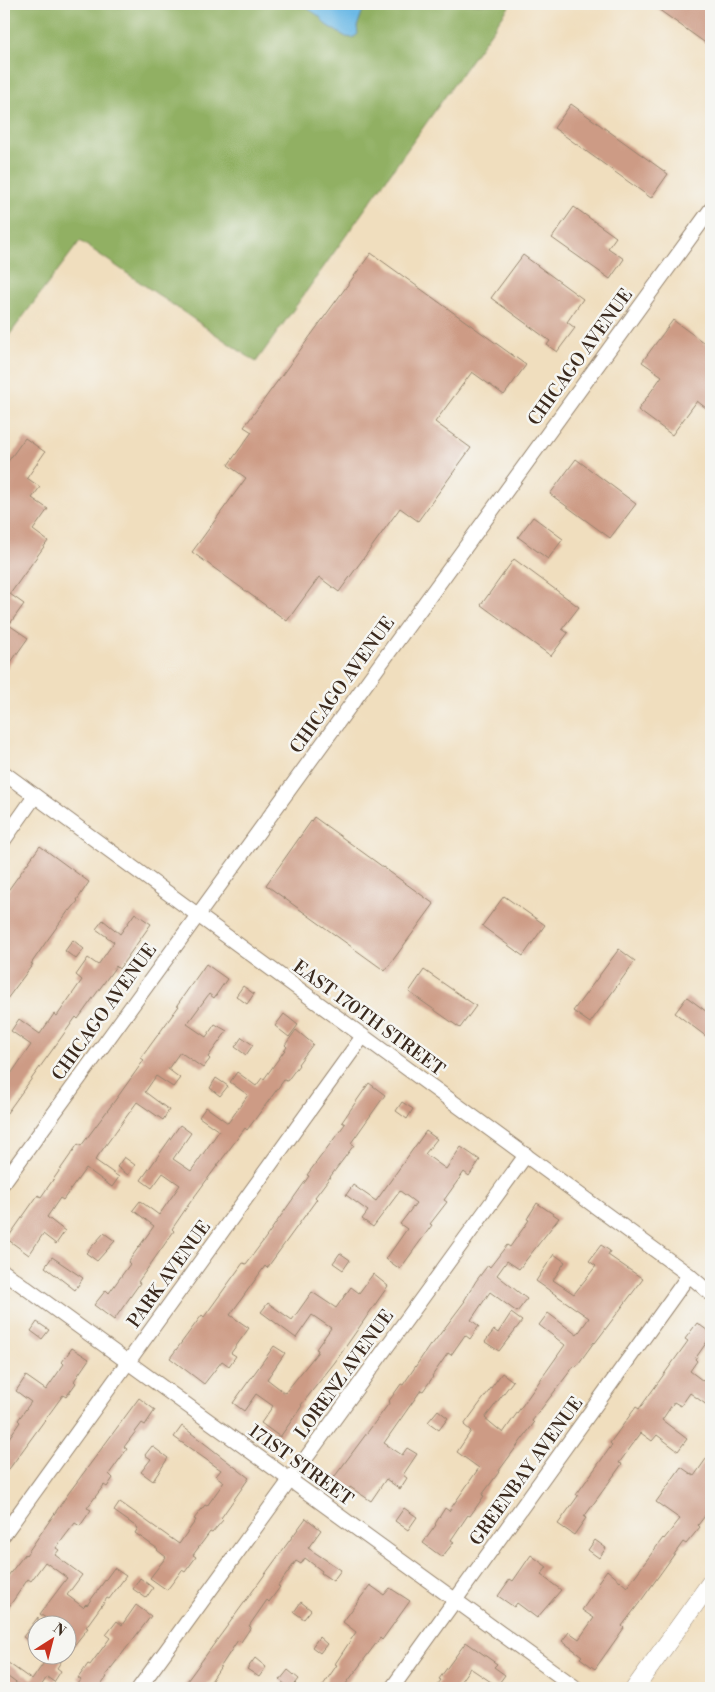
<svg xmlns="http://www.w3.org/2000/svg" width="715" height="1692" font-family="'Libre Bodoni',serif">
<style>
.forest{fill:#91b064;stroke:#666d41}
.water{fill:#6cb9e6;stroke:#547282}
.building{fill:#cd9b85}
.lines{fill:none;stroke-linecap:round;stroke-linejoin:round}
.minor-casing{stroke:#96846e;stroke-width:16}
.major-casing{stroke:#96846e;stroke-width:19}
.minor{stroke:#fff;stroke-width:14}
.major{stroke:#fff;stroke-width:18}
.labels{text-anchor:middle;stroke-width:5;stroke-linejoin:round;paint-order:stroke}
.street-label{font-size:18px;fill:#3b2a1e;stroke:#f6f6f2}
</style>
<rect width="100%" height="100%" fill="#f6f6f2"/>
<filter id="ink" filterUnits="userSpaceOnUse"><feTurbulence type="fractalNoise" baseFrequency=".02" numOctaves="2"/><feDisplacementMap in="SourceGraphic" scale="10" xChannelSelector="R" yChannelSelector="G"/><feConvolveMatrix kernelMatrix="1 2 1 2 8 2 1 2 1" color-interpolation-filters="sRGB"/></filter>
<filter id="wash" filterUnits="userSpaceOnUse"><feTurbulence type="fractalNoise" baseFrequency=".0096" numOctaves="4" result="noise"/><feDisplacementMap in="SourceGraphic" scale="20" xChannelSelector="R" yChannelSelector="G"/><feGaussianBlur stdDeviation="1.12" result="paint"/><feColorMatrix in="noise" values="0 0 0 0 0 0 0 0 0 0 0 0 0 0 0 0 0 1.4 0 .05"/><feComposite in="paint" operator="in"/></filter>
<g filter="url(#wash)">
<rect width="100%" height="100%" fill="#f0debe"/>
<!-- forest -->
<polygon class="forest" points="4,4 511,4 256,362 80,241 4,342"/>
<!-- water -->
<polygon class="water" points="301,4 365,4 357,27 358,34 353,38 346,37 326,25 319,16"/>
<g id="blocks">
<!-- building -->
<g class="building">
<polygon points="651,4 711,4 711,47"/>
<polygon points="571,104 668,174 651,198 554,128"/>
<polygon points="574,207 616,237 608,248 624,259 610,279 552,238"/>
<polygon points="371,253 526,365 504,395 472,372 435,422 471,448 418,521 400,508 339,592 319,577 287,621 192,552 246,478 228,465 252,432 244,427"/>
<polygon points="523,255 583,299 567,322 575,328 557,352 547,345 550,341 491,298"/>
<polygon points="673,320 711,348 711,412 697,401 672,435 638,410 662,376 642,362"/>
<polygon points="25,438 45,452 27,478 40,487 32,498 48,509 33,530 48,541 10,594 24,604 9,625 28,638 4,672 4,467"/>
<polygon points="576,459 636,504 610,538 550,494"/>
<polygon points="533,517 563,539 548,559 518,537"/>
<polygon points="514,559 579,607 562,629 568,633 551,656 481,605"/>
<polygon points="314,817 434,904 385,971 266,885"/>
<polygon points="40,846 89,882 77,900 78,901 70,911 69,910 46,942 31,964 33,964 4,1003 4,896"/>
<polygon points="504,896 545,925 523,956 482,926"/>
<polygon points="135,913 151,924 119,969 116,966 78,1019 76,1017 4,1117 4,1084 31,1045 11,1031 19,1019 40,1034 54,1014 57,1016 82,980 76,975 88,958 98,965 114,942 96,929 103,920 120,934"/>
<polygon points="73,940 84,949 76,959 65,951"/>
<polygon points="619,949 635,961 590,1023 573,1011"/>
<polygon points="206,964 227,979 214,998 209,994 187,1024 206,1037 215,1024 227,1031 208,1057 210,1059 203,1068 180,1052 168,1069 180,1078 173,1087 156,1076 145,1092 169,1110 163,1120 137,1102 95,1160 119,1177 112,1187 86,1168 63,1200 60,1198 47,1217 65,1231 56,1244 43,1234 29,1255 7,1239 38,1195 41,1197 78,1144 81,1146 119,1095 144,1060 141,1058 179,1006 177,1005"/>
<polygon points="424,970 476,1006 460,1028 409,992"/>
<polygon points="243,986 254,994 247,1004 236,996"/>
<polygon points="687,997 711,1015 711,1040 675,1013"/>
<polygon points="284,1014 298,1025 289,1037 275,1026"/>
<polygon points="296,1030 313,1044 298,1064 299,1065 287,1081 284,1080 247,1130 245,1128 189,1204 172,1229 174,1231 138,1282 140,1283 114,1320 94,1305 106,1290 109,1293 130,1264 128,1262 154,1226 133,1210 140,1201 159,1215 180,1185 163,1173 152,1188 141,1180 180,1125 191,1133 173,1159 191,1171 219,1131 199,1117 206,1107 228,1123 248,1095 230,1082 237,1072 256,1086 262,1078 264,1079 287,1047 285,1045"/>
<polygon points="242,1037 253,1045 246,1055 235,1047"/>
<polygon points="216,1078 228,1086 220,1096 210,1088"/>
<polygon points="369,1083 385,1095 351,1143 354,1145 315,1197 317,1199 267,1268 265,1266 230,1315 249,1328 231,1353 236,1356 229,1366 222,1361 204,1384 170,1358 202,1315 204,1317 243,1263 246,1264 264,1240 309,1176 307,1175 345,1124 342,1122"/>
<polygon points="402,1102 413,1109 407,1119 396,1111"/>
<polygon points="426,1131 437,1139 425,1154 446,1169 461,1147 480,1160 469,1176 464,1172 444,1200 447,1202 430,1224 432,1225 400,1269 386,1259 407,1229 400,1224 416,1203 400,1191 373,1227 362,1219 368,1211 346,1195 353,1185 376,1201"/>
<polygon points="124,1157 135,1165 128,1175 117,1167"/>
<polygon points="537,1203 559,1218 519,1269 507,1261 497,1275 527,1299 517,1312 490,1292 471,1320 479,1326 470,1339 465,1335 451,1355 448,1353 432,1376 433,1377 423,1391 421,1390 384,1443 402,1455 407,1448 417,1454 403,1475 407,1478 400,1489 386,1479 371,1501 350,1487 348,1491 332,1480 390,1402 389,1401 401,1384 403,1385 430,1345 431,1346 465,1301 464,1301 476,1281 488,1265 490,1267 507,1245 510,1247 529,1220 527,1219"/>
<polygon points="104,1233 115,1241 97,1261 86,1253"/>
<polygon points="601,1245 610,1251 608,1255 643,1279 595,1343 594,1342 576,1367 574,1366 532,1421 534,1423 498,1472 499,1472 482,1495 484,1496 470,1516 468,1515 451,1540 454,1542 442,1557 423,1543 436,1525 435,1524 445,1508 449,1511 479,1468 457,1452 471,1431 464,1425 502,1373 513,1381 485,1418 503,1433 565,1345 539,1325 548,1313 577,1335 589,1318 536,1281 554,1254 565,1262 553,1280 574,1294 596,1266 589,1261"/>
<polygon points="340,1253 350,1260 343,1270 333,1263"/>
<polygon points="52,1257 83,1278 75,1290 45,1267"/>
<polygon points="373,1274 388,1286 335,1362 301,1405 302,1406 280,1437 261,1423 273,1406 256,1394 244,1411 233,1403 274,1346 285,1353 267,1379 285,1393 317,1353 318,1350 316,1349 331,1328 312,1315 296,1338 261,1312 268,1303 292,1320 312,1292 336,1308 351,1287 359,1293"/>
<polygon points="511,1313 522,1321 499,1351 485,1342 494,1330 498,1333"/>
<polygon points="37,1322 49,1330 42,1339 31,1331"/>
<polygon points="697,1323 711,1333 711,1336 695,1359 697,1361 690,1371 711,1387 711,1408 690,1393 681,1406 674,1402 662,1420 687,1439 678,1451 657,1435 652,1441 641,1433 619,1463 622,1464 584,1517 586,1518 574,1535 558,1524 578,1496 576,1495 612,1445 610,1443 636,1407 639,1409 688,1341 685,1339"/>
<polygon points="72,1348 89,1359 74,1381 76,1383 66,1397 63,1395 4,1476 4,1445 20,1422 18,1420 31,1402 16,1391 26,1376 46,1390 64,1364 62,1362"/>
<polygon points="139,1398 155,1410 145,1425 142,1423 124,1447 127,1449 109,1474 113,1478 107,1487 104,1485 87,1508 91,1510 80,1526 75,1523 56,1548 59,1550 55,1555 82,1575 67,1595 83,1607 86,1604 87,1605 114,1568 126,1576 109,1599 107,1598 86,1627 88,1628 68,1653 68,1624 62,1624 54,1618 51,1622 40,1614 67,1578 45,1562 31,1581 28,1579 4,1614 4,1581 25,1554 26,1555 68,1494"/>
<polygon points="438,1410 448,1418 439,1430 428,1422"/>
<polygon points="182,1426 249,1478 221,1518 223,1520 212,1533 210,1532 193,1555 196,1557 185,1572 182,1570 167,1590 150,1578 166,1557 157,1550 158,1549 135,1533 138,1528 114,1511 120,1502 179,1544 196,1520 194,1519 205,1505 207,1506 224,1482 216,1476 221,1470 174,1437"/>
<polygon points="152,1446 168,1458 153,1481 141,1472 151,1459 145,1455"/>
<polygon points="711,1452 711,1508 698,1525 700,1527 686,1544 683,1542 643,1598 622,1626 624,1628 595,1669 580,1658 582,1656 562,1641 569,1632 579,1639 594,1618 582,1610 600,1584 598,1582 607,1570 627,1587 663,1538 664,1539 680,1519 656,1502 681,1467 694,1476"/>
<polygon points="404,1508 417,1517 408,1530 395,1521"/>
<polygon points="306,1518 321,1530 308,1548 341,1570 333,1581 321,1573 322,1571 305,1558 301,1564 296,1561 278,1586 280,1587 269,1602 267,1600 249,1626 251,1627 241,1642 238,1640 210,1683 209,1682 204,1688 182,1688"/>
<polygon points="595,1540 606,1548 599,1558 588,1550"/>
<polygon points="531,1555 547,1567 541,1575 561,1590 537,1618 517,1603 514,1607 498,1596 510,1579 513,1581"/>
<polygon points="140,1578 153,1588 146,1598 133,1589"/>
<polygon points="370,1585 384,1595 390,1588 410,1601 382,1640 380,1638 343,1688 321,1688 337,1665 335,1664 356,1632 343,1622"/>
<polygon points="301,1602 311,1610 304,1619 294,1612"/>
<polygon points="136,1605 151,1616 105,1676 107,1677 99,1688 75,1688 81,1680 78,1678 88,1664 90,1665 110,1638 106,1635 117,1621 122,1625"/>
<polygon points="38,1617 38,1647 23,1637"/>
<polygon points="319,1637 327,1644 320,1653 312,1647"/>
<polygon points="466,1642 497,1664 494,1667 505,1675 497,1686 470,1668 456,1688 435,1688 441,1680 439,1679"/>
<polygon points="50,1654 66,1654 57,1668 61,1671 54,1682 47,1677 41,1686 43,1688 23,1688 4,1674 4,1660 32,1680"/>
<polygon points="255,1658 266,1667 259,1677 247,1669"/>
<polygon points="288,1670 299,1679 292,1688 289,1688 280,1680"/>
</g>
</g>
</g>
<g filter="url(#ink)">
<use href="#blocks" fill-opacity="0" stroke="#96846e" stroke-width="1"/>
<g class="lines">
<!-- minor casing -->
<g class="minor-casing">
<g id="minor">
<polyline points="4,773 689,1275 711,1294"/>
<polyline points="4,840 35,796"/>
<polyline points="4,1182 711,209"/>
<polyline points="4,1272 576,1688"/>
<polyline points="4,1534 363,1036"/>
<polyline points="139,1688 526,1155"/>
<polyline points="392,1688 689,1275"/>
</g>
</g>
<!-- major casing -->
<g class="major-casing">
<polyline id="major" points="635,1688 711,1582"/>
</g>
<!-- minor -->
<use href="#minor" class="minor"/>
<!-- major -->
<use href="#major" class="major"/>
</g>
</g>
<g class="labels">
<!-- street labels -->
<g class="street-label">
<text transform="translate(580 357) rotate(-54)" y="6">CHICAGO AVENUE</text>
<text transform="translate(342 685) rotate(-54)" y="6">CHICAGO AVENUE</text>
<text transform="translate(104 1012) rotate(-54)" y="6">CHICAGO AVENUE</text>
<text transform="translate(369 1018) rotate(36)" y="6">EAST 170TH STREET</text>
<text transform="translate(169 1274) rotate(-54)" y="6">PARK AVENUE</text>
<text transform="translate(344 1374) rotate(-54)" y="6">LORENZ AVENUE</text>
<text transform="translate(301 1465) rotate(36)" y="6">171ST STREET</text>
<text transform="translate(526 1471) rotate(-54)" y="6">GREENBAY AVENUE</text>
</g>
</g>
<!-- margin -->
<rect width="715" height="1692" fill="none" stroke="#f6f6f2" stroke-width="20"/>
<!-- north arrow -->
<g transform="translate(52 1640) rotate(36)"><circle r="24" fill="#f6f6f2" stroke="#aba49d"/>
<path d="M0-4L9 19L0 12L-9 19Z" fill="#c8321e"/>
<text y="-8" font-size="14" font-weight="bold" text-anchor="middle" fill="#3b2a1e">N</text>
</g>
</svg>
